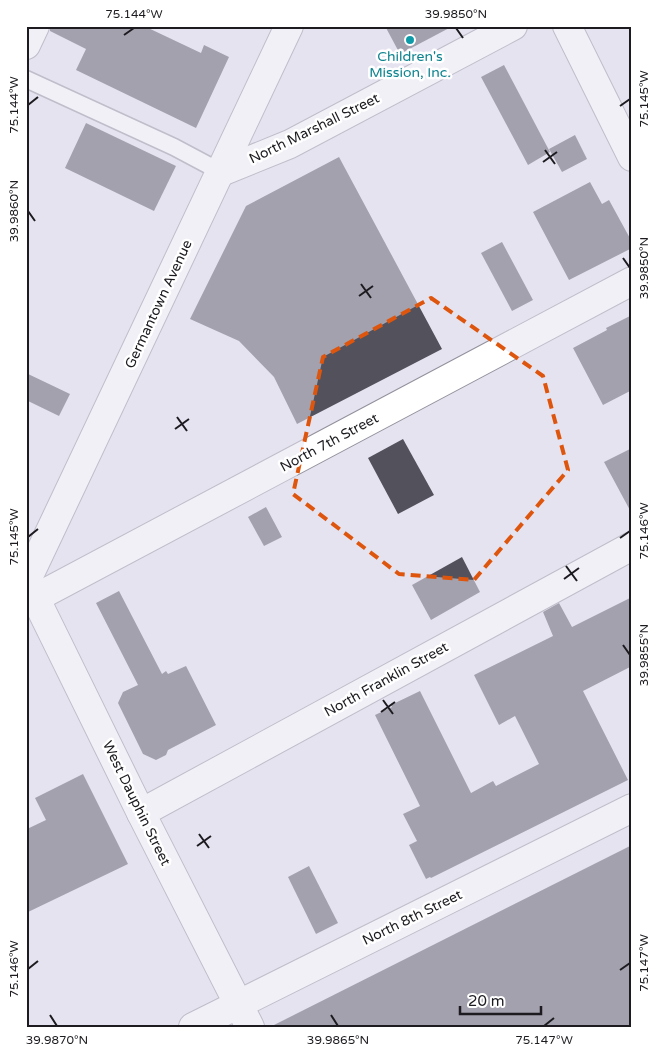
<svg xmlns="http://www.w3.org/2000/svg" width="658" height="1053" font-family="'Varela Round',sans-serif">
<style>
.building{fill:#53515b}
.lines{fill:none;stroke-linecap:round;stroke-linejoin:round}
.lane-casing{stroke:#92909b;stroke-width:19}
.street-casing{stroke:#92909b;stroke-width:30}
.secondary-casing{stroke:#92909b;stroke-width:30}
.lane{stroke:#fff;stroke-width:16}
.street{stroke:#fff;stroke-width:28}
.secondary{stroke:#fff;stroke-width:28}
.marked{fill:none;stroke:#de560d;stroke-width:4;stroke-dasharray:10 6;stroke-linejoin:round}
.ticks{fill:none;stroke:#1d1b20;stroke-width:2}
.culture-dot{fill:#0f9aa8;stroke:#fff;stroke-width:2}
.labels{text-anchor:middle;stroke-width:5;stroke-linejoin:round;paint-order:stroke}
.culture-label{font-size:14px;fill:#0d838f;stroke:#fff}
.street-label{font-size:14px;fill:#1d1b20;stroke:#fff}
.neatline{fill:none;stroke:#1d1b20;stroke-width:2}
.ticks-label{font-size:12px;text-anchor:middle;fill:#1d1b20}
</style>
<rect width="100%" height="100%" fill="#e6e3f0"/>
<!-- building -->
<g class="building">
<polygon points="50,26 144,26 201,53 204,45 229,57 196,128 76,70 86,49 50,31"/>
<polygon points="385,26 453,26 400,54"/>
<polygon points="504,65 550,152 528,165 481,77"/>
<polygon points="86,123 176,166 154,211 65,168"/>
<polygon points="575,135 587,159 562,172 549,149"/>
<polygon points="339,157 442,349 297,424 274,377 239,341 190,319 246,206"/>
<polygon points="590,182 602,204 609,200 632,242 632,248 569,280 533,212"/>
<polygon points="502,242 533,300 512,311 481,253"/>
<polygon points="632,315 632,390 603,405 573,348 607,330 606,328"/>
<polygon points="26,373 70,394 59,416 26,400"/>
<polygon points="403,439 434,495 398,514 368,458"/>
<polygon points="632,448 632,514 604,462"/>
<polygon points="266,507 282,537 264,546 248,517"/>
<polygon points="462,557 480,592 431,620 412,585"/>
<polygon points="119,591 162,674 166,671 168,674 186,666 216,725 168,750 166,755 156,760 143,754 118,703 123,692 138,685 96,603"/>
<polygon points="632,597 632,666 583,691 628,780 431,878 430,877 426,879 409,845 417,841 403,814 420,806 375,715 392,707 391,705 420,691 471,793 493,781 496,786 539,764 515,716 499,725 474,675 553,636 543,612 559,603 572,627"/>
<polygon points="83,774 128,864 26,913 26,874 28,875 27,829 46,820 35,798"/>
<polygon points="632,845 632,1027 270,1027"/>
<polygon points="309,866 338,923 316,934 288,877"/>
</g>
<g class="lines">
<!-- lane casing -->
<g class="lane-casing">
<polyline id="lane" points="26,79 174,147 221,172"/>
</g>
<!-- street casing -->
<g class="street-casing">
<g id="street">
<polyline points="567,26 632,157"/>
<polyline points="26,45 35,26"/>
<polyline points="221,172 290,144 513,26"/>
<polyline points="26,603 632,281"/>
<polyline points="141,813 632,546"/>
<polyline points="193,1027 632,808"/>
</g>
</g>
<!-- secondary casing -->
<g class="secondary-casing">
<g id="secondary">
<polyline points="26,579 141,813 250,1027"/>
<polyline points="26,582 289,26"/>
</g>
</g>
<!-- lane -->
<use href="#lane" class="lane"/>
<!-- street -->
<use href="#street" class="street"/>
<!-- secondary -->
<use href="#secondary" class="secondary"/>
</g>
<!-- marked area -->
<path d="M0 0H658V1053H0ZM431,298L543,376L568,470L474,580L399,574L293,494L323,357Z" fill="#e6e3f0" fill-opacity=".55" fill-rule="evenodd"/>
<path class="marked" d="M431,298L543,376L568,470L474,580L399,574L293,494L323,357Z"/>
<!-- ticks -->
<path class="ticks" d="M456,28L463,38M124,35L134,28M28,105L38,97M620,106L630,99M545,150L555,164M543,162L557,152M28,211L35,221M623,258L630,268M361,284L371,298M359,296L373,286M177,417L187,431M175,429L189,419M28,537L38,529M620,538L630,531M566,566L577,581M564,579L579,568M623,645L630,655M383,700L393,714M381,712L395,702M199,834L209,848M197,846L211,836M28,969L38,961M620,970L630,963M50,1015L57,1026M331,1015L338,1026M544,1026L554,1018"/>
<!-- markers -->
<circle class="culture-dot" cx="410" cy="40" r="5"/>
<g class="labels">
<!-- culture labels -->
<g class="culture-label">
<text x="410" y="61">Children's<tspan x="410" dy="16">Mission, Inc.</tspan></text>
</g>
<!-- street labels -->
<g class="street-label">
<text transform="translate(314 128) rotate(-26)" y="5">North Marshall Street</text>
<text transform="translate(158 304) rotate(-65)" y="5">Germantown Avenue</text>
<text transform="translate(329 442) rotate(-28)" y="5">North 7th Street</text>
<text transform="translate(386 679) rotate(-29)" y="5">North Franklin Street</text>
<text transform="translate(137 803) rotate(64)" y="5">West Dauphin Street</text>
<text transform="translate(412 917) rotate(-26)" y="5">North 8th Street</text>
</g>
</g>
<!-- border -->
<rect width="658" height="1053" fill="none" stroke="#ffffff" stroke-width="55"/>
<!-- scale -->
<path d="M460 1006v8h81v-8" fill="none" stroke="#1d1b20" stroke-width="2.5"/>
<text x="468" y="1006" font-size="15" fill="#1d1b20" stroke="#ffffff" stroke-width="4" paint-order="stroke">20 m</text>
<rect x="28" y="28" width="602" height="998" class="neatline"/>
<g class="ticks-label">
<text x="134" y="18">75.144°W</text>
<text x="456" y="18">39.9850°N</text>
<text transform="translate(644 99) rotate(-90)" y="4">75.145°W</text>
<text transform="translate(14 105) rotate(-90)" y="4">75.144°W</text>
<text transform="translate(14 211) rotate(-90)" y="4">39.9860°N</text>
<text transform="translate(644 268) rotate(-90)" y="4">39.9850°N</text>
<text transform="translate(644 531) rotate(-90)" y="4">75.146°W</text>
<text transform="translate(14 537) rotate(-90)" y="4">75.145°W</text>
<text transform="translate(644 655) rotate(-90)" y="4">39.9855°N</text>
<text transform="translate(644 963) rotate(-90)" y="4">75.147°W</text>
<text transform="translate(14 969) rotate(-90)" y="4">75.146°W</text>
<text x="57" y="1044">39.9870°N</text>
<text x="338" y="1044">39.9865°N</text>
<text x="544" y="1044">75.147°W</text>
</g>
</svg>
